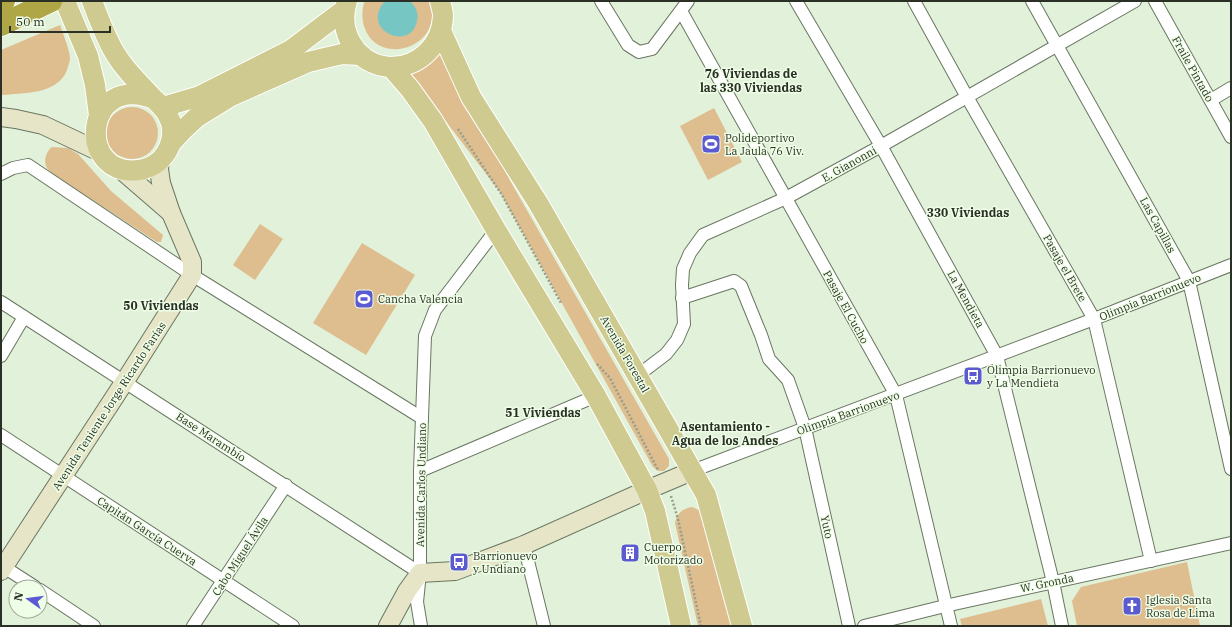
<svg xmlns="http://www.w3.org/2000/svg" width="1232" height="627" font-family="'IBM Plex Serif',serif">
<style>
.green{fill:#debd8f}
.water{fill:#76c7c3}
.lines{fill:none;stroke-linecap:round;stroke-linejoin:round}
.street-casing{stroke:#697661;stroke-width:14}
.secondary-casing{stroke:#697661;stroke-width:20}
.primary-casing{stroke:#fff;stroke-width:22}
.highway-casing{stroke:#fff;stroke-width:24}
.path{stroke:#949f8d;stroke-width:2.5;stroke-dasharray:2 2;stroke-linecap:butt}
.street{stroke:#fff;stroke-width:12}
.secondary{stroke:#e7e5c7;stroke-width:18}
.primary{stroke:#cfca8f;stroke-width:20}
.highway{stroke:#afa745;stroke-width:22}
.labels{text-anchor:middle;stroke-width:3;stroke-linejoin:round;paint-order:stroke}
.street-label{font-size:11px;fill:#2a3026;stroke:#effee6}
.poi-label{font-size:11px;fill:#2a3026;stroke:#effee6;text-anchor:start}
.neighbourhood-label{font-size:12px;font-weight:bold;fill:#2a3026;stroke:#effee6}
</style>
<rect width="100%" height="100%" fill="#e2f1d9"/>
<!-- green -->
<g class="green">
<path d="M365,1H430C446,49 373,70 363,22C362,15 362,7 365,1Z"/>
<path d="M60,25C63,34 69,48 70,58C70,62 68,66 67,70C57,95 23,93 1,95V50Z"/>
<polygon points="439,50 512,184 669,459 669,466 664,471 658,471 653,467 500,192 408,72"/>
<circle cx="132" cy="133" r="26"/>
<polygon points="714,108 742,162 708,180 680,126"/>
<path d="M52,147L68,148L78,154L111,191L163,235L161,242H157L54,175C52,173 48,170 47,168C43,162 46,151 52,147Z"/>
<polygon points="260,224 283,239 255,280 233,265"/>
<polygon points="362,243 415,275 366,355 313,323"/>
<path d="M692,507C700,510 703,513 707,520L732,626H698L675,523C677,513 682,509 692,507Z"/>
<polygon points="1187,562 1200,626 1077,626 1072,601 1081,587"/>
<polygon points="1041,599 1048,626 962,626 960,619"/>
</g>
<!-- water -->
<path class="water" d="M385,1H410C416,7 419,13 417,21C411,53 359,30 385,1Z"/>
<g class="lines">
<!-- street casing -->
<g class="street-casing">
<g id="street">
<polyline points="601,1 628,45 639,52 652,49 688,1"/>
<polyline points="796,1 881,146 997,356 1053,582 1062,626"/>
<polyline points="914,1 967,97 1094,319 1151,561"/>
<polyline points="1032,1 1189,281 1231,469"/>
<polyline points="1155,1 1231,137"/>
<polyline points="681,11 896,395 951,626"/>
<polyline points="1211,100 1231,88"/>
<polyline points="1,174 13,168 28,165 192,275 422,418"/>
<polyline points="682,298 734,281 741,286 761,335 769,359 788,380 805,428 849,626"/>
<polyline points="1,302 420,573"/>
<polyline points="1,356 24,317"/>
<polyline points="637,376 666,354 677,340 684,324 682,285 683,269 690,253 703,235 786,198 881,146 1135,1"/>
<polyline points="1,435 293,626"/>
<polyline points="420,471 596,396"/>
<polyline points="692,471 1094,319 1231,265"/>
<polyline points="524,545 544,626"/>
<polyline points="4,567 35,587"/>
<polyline points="40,590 94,626"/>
<polyline points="193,626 286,485"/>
<polyline points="421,626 417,602 420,573 420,471 425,336 435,310 496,230"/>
<polyline points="864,626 945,606 1231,543"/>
</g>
</g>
<!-- secondary casing -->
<g class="secondary-casing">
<g id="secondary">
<polyline points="1,117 16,119 43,125 100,152"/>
<polyline points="119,168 171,213"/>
<polyline points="1,571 125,381 192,275 192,262 171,213 161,183 159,169 160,160"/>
<polyline points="388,626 407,591 420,573 455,571 524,545 647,490 692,471"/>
</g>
</g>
<!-- primary casing -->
<g class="primary-casing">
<g id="primary">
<polyline points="65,1 88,56 95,85 99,115"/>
<path d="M92,1C98,17 104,33 112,48C122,67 138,82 152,97C159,104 166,109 169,118C173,125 173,137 170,145C165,158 154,168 139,170C75,178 84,71 154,99"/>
<path d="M347,1C337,32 357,66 391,67C420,67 442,44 443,16C443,11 441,6 440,1"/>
<polyline points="441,31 471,97 538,203 706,495 742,626"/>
<polyline points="391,67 410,89 433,121 496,230 596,396 647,490 655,511 681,626"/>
<polyline points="163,107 200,96 291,50 344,10"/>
<polyline points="170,144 183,130 197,117 231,96 308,62 342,54 361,55"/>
</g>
</g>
<!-- highway casing -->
<g class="highway-casing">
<g id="highway">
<polyline points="1,2 4,1"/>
<polyline points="1,25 51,1"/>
</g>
</g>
<!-- path -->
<g class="path">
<polyline points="458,129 502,195 561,303"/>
<polyline points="597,364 610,378 658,470"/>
<polyline points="671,496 678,519 701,626"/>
</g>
<!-- street -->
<use href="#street" class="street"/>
<!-- secondary -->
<use href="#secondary" class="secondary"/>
<!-- primary -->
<use href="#primary" class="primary"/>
<!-- highway -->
<use href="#highway" class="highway"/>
</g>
<!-- icons -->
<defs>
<g id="stadium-square" transform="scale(1)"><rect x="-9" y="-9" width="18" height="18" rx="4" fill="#5b5ad1" stroke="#effee6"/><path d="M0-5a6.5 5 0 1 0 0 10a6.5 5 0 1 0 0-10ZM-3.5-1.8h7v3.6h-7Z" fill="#fff"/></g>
<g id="bus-square" transform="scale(1)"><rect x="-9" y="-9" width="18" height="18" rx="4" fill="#5b5ad1" stroke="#effee6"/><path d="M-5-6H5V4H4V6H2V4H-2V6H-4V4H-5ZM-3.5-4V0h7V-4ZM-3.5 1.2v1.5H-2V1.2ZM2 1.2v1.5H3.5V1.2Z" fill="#fff"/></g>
<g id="building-square" transform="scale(1)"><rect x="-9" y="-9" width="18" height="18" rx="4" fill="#5b5ad1" stroke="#effee6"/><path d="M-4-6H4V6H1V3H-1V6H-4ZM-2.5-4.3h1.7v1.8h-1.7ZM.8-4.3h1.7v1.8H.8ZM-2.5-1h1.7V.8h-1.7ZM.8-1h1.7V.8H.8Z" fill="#fff"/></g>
<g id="church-square" transform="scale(1)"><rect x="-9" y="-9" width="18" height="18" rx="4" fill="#5b5ad1" stroke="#effee6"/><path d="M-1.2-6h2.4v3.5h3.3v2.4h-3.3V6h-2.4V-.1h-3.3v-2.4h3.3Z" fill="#fff"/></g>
</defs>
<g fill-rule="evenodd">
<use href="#stadium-square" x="711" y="144"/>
<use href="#stadium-square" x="364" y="299"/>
<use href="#bus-square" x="973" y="376"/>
<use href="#building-square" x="630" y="553"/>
<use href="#bus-square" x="459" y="562"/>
<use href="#church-square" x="1132" y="606"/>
</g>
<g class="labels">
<!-- street labels -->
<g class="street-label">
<text transform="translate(1193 69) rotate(61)" y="4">Fraile Pintado</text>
<text transform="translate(849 164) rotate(-29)" y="4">E. Gianonni</text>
<text transform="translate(1158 225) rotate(61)" y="4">Las Capillas</text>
<text transform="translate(1065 268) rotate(60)" y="4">Pasaje el Brete</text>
<text transform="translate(1150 297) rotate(-22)" y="4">Olimpia Barrionuevo</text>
<text transform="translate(966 299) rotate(61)" y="4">La Mendieta</text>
<text transform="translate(846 307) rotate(61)" y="4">Pasaje El Cucho</text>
<text transform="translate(625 354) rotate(60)" y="4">Avenida Forestal</text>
<text transform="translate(109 406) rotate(-57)" y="4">Avenida Teniente Jorge Ricardo Farías</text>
<text transform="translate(848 413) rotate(-20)" y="4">Olimpia Barrionuevo</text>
<text transform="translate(211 437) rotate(33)" y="4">Base Marambio</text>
<text transform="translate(421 485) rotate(-89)" y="4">Avenida Carlos Undiano</text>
<text transform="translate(827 527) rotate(78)" y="4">Yuto</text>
<text transform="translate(147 531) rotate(33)" y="4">Capitán García Cuerva</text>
<text transform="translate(240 556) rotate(-57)" y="4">Cabo Miguel Ávila</text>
<text transform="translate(1047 583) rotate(-12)" y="4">W. Gronda</text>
</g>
<!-- poi labels -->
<g class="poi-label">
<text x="725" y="142">Polideportivo<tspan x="725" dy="13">La Jaula 76 Viv.</tspan></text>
<text x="378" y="303">Cancha Valencia</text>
<text x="987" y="374">Olimpia Barrionuevo<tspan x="987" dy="13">y La Mendieta</tspan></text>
<text x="644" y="551">Cuerpo<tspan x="644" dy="13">Motorizado</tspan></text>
<text x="473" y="560">Barrionuevo<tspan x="473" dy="13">y Undiano</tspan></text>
<text x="1146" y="604">Iglesia Santa<tspan x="1146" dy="13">Rosa de Lima</tspan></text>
</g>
<!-- neighbourhood labels -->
<g class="neighbourhood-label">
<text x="751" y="78">76 Viviendas de<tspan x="751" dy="14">las 330 Viviendas</tspan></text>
<text x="968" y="217">330 Viviendas</text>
<text x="161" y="310">50 Viviendas</text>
<text x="543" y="417">51 Viviendas</text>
<text x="725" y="431">Asentamiento -<tspan x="725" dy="14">Agua de los Andes</tspan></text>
</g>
</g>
<!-- border -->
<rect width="1232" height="627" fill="none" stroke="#2a3026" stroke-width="4"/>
<!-- north arrow -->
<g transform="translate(28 599) rotate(284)"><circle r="19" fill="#effee6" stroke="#a0ac99"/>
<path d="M0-3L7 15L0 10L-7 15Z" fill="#5b5ad1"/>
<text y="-6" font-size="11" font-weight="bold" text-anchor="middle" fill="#2a3026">N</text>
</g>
<!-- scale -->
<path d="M10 26v6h100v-6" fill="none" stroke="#2a3026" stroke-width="2"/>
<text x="16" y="26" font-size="12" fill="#2a3026" stroke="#effee6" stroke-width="3" paint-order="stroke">50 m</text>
</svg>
